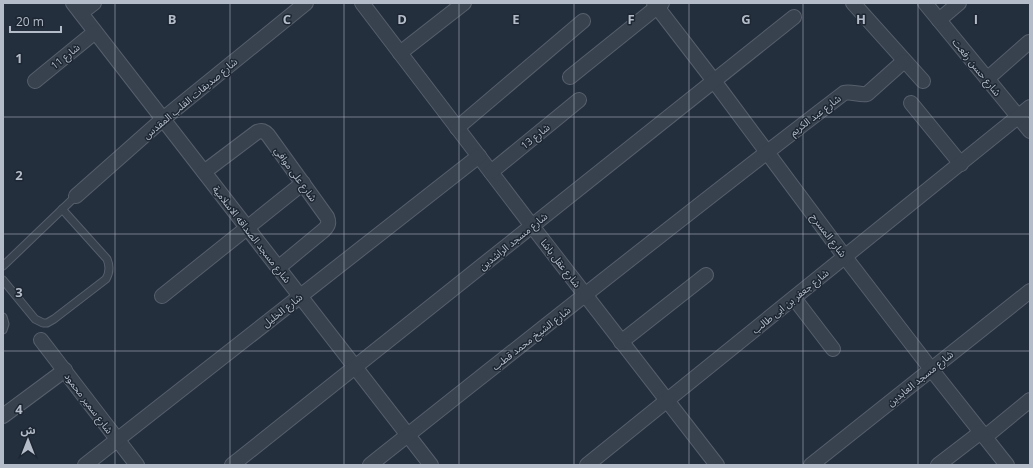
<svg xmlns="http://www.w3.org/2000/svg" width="1033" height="468" font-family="'Open Sans','Noto Sans Arabic',sans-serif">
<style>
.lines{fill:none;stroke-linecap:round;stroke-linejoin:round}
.lane-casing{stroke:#565f6c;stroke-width:9}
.street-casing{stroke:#565f6c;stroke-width:16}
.lane{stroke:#38414e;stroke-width:7}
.street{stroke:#38414e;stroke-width:14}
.grid{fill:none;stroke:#b4bcc9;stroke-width:1;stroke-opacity:0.55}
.labels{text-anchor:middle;stroke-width:3;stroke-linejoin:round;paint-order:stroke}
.street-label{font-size:10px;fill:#b4bcc9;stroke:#1d2633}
.grid-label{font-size:13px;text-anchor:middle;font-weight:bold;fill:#b4bcc9;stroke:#1d2633;stroke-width:3;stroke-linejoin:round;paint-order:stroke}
</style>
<rect width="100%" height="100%" fill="#242f3e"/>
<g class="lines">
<!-- lane casing -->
<g class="lane-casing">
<g id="lane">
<polyline points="3,266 76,196"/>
<path d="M3,280L35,319L43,323H47L54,319L106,279C110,272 110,266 107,259L62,209"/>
<polyline points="3,317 5,324 3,330"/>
</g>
</g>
<!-- street casing -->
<g class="street-casing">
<g id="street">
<polyline points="73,3 431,465"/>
<polyline points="362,3 532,226 717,465"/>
<polyline points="654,3 714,81 845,257 931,369 1007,465"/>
<polyline points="853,3 923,81"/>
<polyline points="925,3 1030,131"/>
<polyline points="81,13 94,3"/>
<polyline points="939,20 959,3"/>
<polyline points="400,53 464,3"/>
<polyline points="570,77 662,3"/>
<polyline points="987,79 1029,42"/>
<polyline points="35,81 95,32"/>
<polyline points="911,103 961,164"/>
<polyline points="457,128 583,21"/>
<path d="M204,172L257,132C262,130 264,131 268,135L327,217C329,222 329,225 324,230L278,268"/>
<polyline points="491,172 579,100"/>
<polyline points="76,196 163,119 306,3"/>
<polyline points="162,296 303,183"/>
<polyline points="794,298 833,349"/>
<polyline points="41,340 137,465"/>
<polyline points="621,342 706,275"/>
<polyline points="3,416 65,370"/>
<polyline points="985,437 1030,400"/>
<polyline points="85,465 479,156"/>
<polyline points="232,465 794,17"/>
<path d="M370,465C528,340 684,215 844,93C851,91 858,95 867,94L904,61"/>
<polyline points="587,465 1030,107"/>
<polyline points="811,465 1030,291"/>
<polyline points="938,465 981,432"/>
</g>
</g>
<!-- lane -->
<use href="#lane" class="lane"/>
<!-- street -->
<use href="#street" class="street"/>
</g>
<!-- grid -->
<path class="grid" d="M115,3V465M230,3V465M344,3V465M459,3V465M574,3V465M689,3V465M803,3V465M918,3V465M3,117H1030M3,234H1030M3,351H1030"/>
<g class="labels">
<!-- street labels -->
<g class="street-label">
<text transform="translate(65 56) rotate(-39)" y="4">شارع 11</text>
<text transform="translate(977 67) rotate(51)" y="4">شارع حسن رفعت</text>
<text transform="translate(190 98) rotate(-40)" y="4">شارع صديقات القلب المقدس</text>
<text transform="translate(815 115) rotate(-37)" y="4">شارع عبد الكريم</text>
<text transform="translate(535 136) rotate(-39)" y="4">شارع 13</text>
<text transform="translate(296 174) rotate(54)" y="4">شارع على موافي</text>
<text transform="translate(252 234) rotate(52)" y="4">شارع مسجد الصداقه الاسلامية</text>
<text transform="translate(829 235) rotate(53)" y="4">شارع المسرح</text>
<text transform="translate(513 241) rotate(-39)" y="4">شارع مسجد الراشدين</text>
<text transform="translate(561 263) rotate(52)" y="4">شارع عقل باشا</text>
<text transform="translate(790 301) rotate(-39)" y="4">شارع جعفر بن ابى طالب</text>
<text transform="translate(282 310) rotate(-38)" y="4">شارع الخليل</text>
<text transform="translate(531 338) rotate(-38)" y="4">شارع الشيخ محمد قطب</text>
<text transform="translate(920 378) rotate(-39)" y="4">شارع مسجد العابدين</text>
<text transform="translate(89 403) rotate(53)" y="4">شارع سمير محمود</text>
</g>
</g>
<g class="grid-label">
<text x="172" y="24">B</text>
<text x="287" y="24">C</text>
<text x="402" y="24">D</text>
<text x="516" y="24">E</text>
<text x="631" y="24">F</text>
<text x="746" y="24">G</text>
<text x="861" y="24">H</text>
<text x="976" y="24">I</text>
<text x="19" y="63">1</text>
<text x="19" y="180">2</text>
<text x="19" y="297">3</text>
<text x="19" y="414">4</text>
</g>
<!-- border -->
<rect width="1033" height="468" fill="none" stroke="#b4bcc9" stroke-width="8"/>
<!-- north arrow -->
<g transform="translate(28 440)" stroke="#1d2633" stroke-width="3" paint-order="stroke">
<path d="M0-3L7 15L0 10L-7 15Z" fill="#b4bcc9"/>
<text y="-6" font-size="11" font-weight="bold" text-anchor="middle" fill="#b4bcc9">ش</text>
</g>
<!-- scale -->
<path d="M10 26v6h51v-6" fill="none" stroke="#b4bcc9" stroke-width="2"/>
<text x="16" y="26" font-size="12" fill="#b4bcc9" stroke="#1d2633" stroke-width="3" paint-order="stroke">20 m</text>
</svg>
